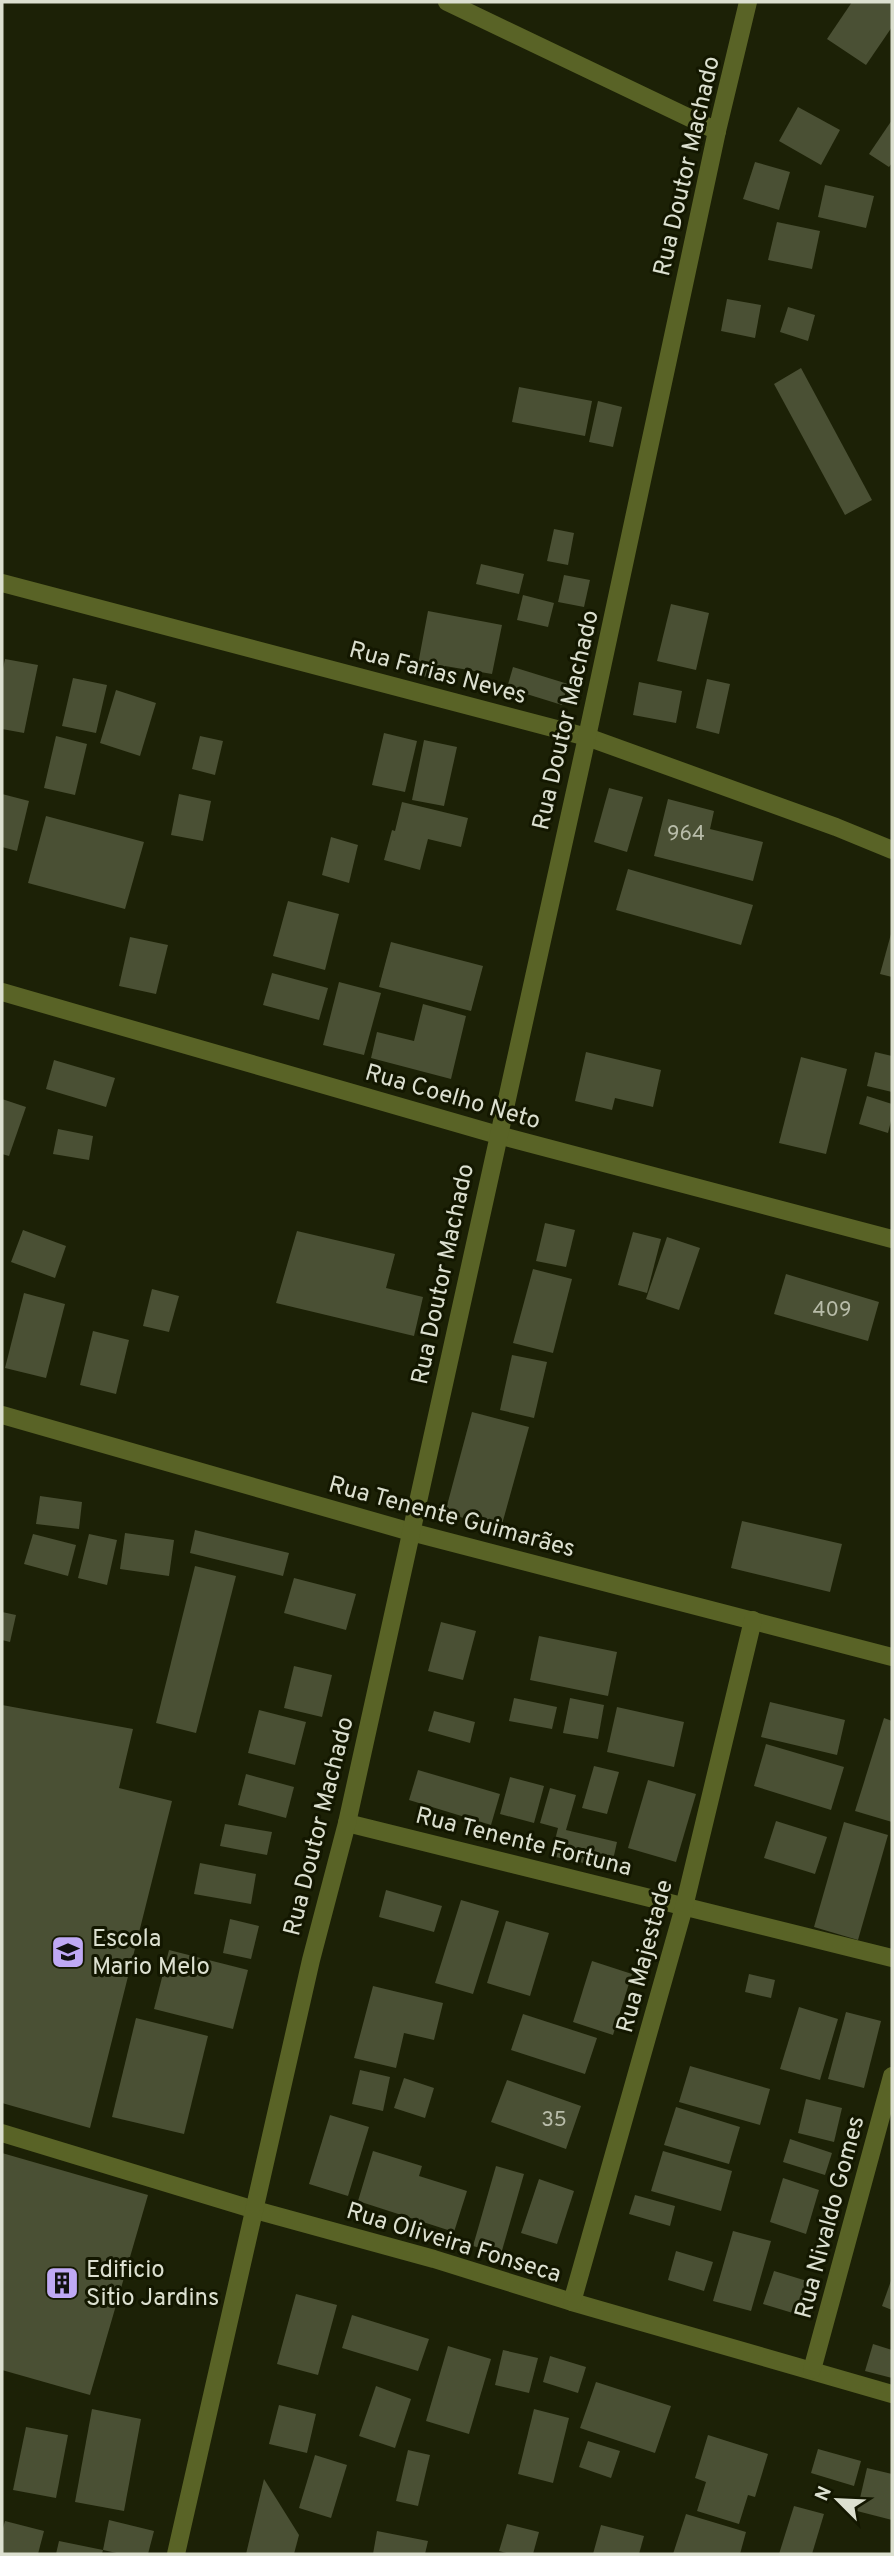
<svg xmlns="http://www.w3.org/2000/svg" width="894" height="2556" font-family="Overpass,sans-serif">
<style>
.building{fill:#4a5034}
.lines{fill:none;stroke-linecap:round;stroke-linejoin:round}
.street{stroke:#596326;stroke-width:18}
.labels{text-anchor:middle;stroke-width:6;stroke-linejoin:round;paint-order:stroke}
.number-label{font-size:21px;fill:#b8bca9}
.street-label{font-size:24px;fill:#dce0d0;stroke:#131700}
.poi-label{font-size:24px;fill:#dce0d0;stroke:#131700;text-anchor:start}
</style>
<rect width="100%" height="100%" fill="#1c2106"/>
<!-- building -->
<g class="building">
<polygon points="852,2 892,2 892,27 866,65 827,39"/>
<polygon points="798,107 840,130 821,165 779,141"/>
<polygon points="892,120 892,163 889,167 869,154"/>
<polygon points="755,162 790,172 779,210 743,199"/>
<polygon points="825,185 874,196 866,228 818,217"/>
<polygon points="777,222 820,231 812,269 768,260"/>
<polygon points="727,299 761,305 755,338 721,331"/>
<polygon points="788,307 815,315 808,341 780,332"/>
<polygon points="801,368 872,500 845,515 774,384"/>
<polygon points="519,387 592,401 585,436 512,422"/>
<polygon points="598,401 622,407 613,447 589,442"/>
<polygon points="554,529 574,533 568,565 547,561"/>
<polygon points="481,564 524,574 519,594 476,584"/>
<polygon points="564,575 590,580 584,607 558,602"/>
<polygon points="523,595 554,603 548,627 517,620"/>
<polygon points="671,604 709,613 696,670 657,661"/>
<polygon points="428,611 502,625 492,674 445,666 443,680 416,675"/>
<polygon points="5,659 38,665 24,733 2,729 2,674"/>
<polygon points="513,667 568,684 562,705 507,688"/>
<polygon points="73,678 107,685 96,733 62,726"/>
<polygon points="707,679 730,684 719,734 696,728"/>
<polygon points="639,682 682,691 676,723 633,715"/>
<polygon points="116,690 156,703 140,756 100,743"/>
<polygon points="384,733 417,741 405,792 372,785"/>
<polygon points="56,736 87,744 75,795 44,788"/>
<polygon points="200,736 223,741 215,775 192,769"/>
<polygon points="424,740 457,747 444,806 412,800"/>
<polygon points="609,788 643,797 627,852 594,842"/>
<polygon points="2,794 29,801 17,851 2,847"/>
<polygon points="179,794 211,801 203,841 171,835"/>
<polygon points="668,799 714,811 710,829 763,842 753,881 654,856"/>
<polygon points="402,802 468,818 461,847 428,839 420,870 384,860 392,830 395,831"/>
<polygon points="46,816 144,842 125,909 28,883"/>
<polygon points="331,837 358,845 349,883 322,875"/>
<polygon points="628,869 753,905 741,945 616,910"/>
<polygon points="288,901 339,914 325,970 273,956"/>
<polygon points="891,934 892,934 892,977 880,974"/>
<polygon points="130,937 168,945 156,994 119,986"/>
<polygon points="391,942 483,966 471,1011 379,987"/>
<polygon points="272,973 328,988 319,1020 263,1005"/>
<polygon points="339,982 381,993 364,1055 323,1045"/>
<polygon points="423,1004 466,1016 451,1079 371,1058 377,1032 414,1041"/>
<polygon points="586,1052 661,1070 653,1107 615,1098 612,1110 575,1101"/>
<polygon points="875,1052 892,1056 892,1092 867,1086"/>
<polygon points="801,1057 847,1069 826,1154 779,1143"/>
<polygon points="54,1060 115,1078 106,1107 46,1089"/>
<polygon points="867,1096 892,1104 892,1117 888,1133 859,1124"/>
<polygon points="2,1099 26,1107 9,1156 2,1154"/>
<polygon points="58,1129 93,1136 89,1160 53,1154"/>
<polygon points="545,1223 575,1230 566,1267 536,1261"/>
<polygon points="23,1230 66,1246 55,1278 11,1262"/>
<polygon points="297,1231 395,1254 386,1288 423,1297 414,1336 276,1303"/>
<polygon points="633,1232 661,1239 647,1293 618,1285"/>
<polygon points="667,1237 700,1248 679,1310 646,1299"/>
<polygon points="533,1269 572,1279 553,1353 513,1343"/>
<polygon points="786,1274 879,1302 868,1341 774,1314"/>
<polygon points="152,1289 179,1296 169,1332 143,1326"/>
<polygon points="24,1293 65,1304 46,1378 5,1368"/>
<polygon points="93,1331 129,1340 116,1394 80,1385"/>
<polygon points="512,1355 547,1362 534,1418 500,1410"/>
<polygon points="472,1412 529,1427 501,1528 445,1513"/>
<polygon points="40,1496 82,1502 79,1529 36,1524"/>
<polygon points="742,1521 842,1544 830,1592 731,1568"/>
<polygon points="195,1530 289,1553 283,1576 190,1553"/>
<polygon points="125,1533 174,1540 169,1576 120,1569"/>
<polygon points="33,1534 76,1545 68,1576 24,1564"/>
<polygon points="89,1534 117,1540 107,1585 78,1578"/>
<polygon points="195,1566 236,1576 196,1733 156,1723"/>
<polygon points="294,1578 356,1594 346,1630 284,1613"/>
<polygon points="2,1612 16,1615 10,1642 2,1640"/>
<polygon points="441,1622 476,1631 463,1680 428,1671"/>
<polygon points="539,1636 617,1652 608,1696 530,1680"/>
<polygon points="294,1666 332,1675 322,1717 284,1708"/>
<polygon points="514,1698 557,1707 552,1729 509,1721"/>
<polygon points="570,1698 604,1705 598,1739 563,1733"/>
<polygon points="770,1702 845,1720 837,1755 761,1737"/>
<polygon points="2,1705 133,1729 119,1788 172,1801 90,2128 2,2103"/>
<polygon points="617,1707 684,1722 674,1767 607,1752"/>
<polygon points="259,1710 306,1722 295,1765 248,1753"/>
<polygon points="434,1711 475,1722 470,1743 428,1731"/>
<polygon points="884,1718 892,1721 892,1822 855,1811"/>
<polygon points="766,1744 844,1767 831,1810 754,1786"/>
<polygon points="594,1766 619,1772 607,1814 582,1808"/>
<polygon points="418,1770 500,1794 491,1825 409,1800"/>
<polygon points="246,1774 294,1787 286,1818 238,1805"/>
<polygon points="510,1777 544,1786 534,1823 500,1814"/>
<polygon points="648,1780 696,1794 676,1862 628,1848"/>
<polygon points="550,1788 576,1795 566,1830 617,1842 611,1869 551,1856 558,1828 540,1823"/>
<polygon points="776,1821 827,1837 815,1874 764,1858"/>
<polygon points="844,1822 888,1835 858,1940 814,1927"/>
<polygon points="225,1824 272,1832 267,1855 220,1846"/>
<polygon points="200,1863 256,1874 251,1904 194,1894"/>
<polygon points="386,1890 442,1906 434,1932 379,1917"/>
<polygon points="461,1900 499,1911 473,1994 435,1983"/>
<polygon points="230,1919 259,1926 251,1959 223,1953"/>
<polygon points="506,1921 549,1933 530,1996 487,1983"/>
<polygon points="169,1950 248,1970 233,2029 154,2009"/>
<polygon points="592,1961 632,1974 613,2035 573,2022"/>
<polygon points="749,1974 775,1980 771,1998 745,1992"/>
<polygon points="373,1986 443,2003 434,2040 404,2033 396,2068 354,2058"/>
<polygon points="799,2007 838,2019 820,2080 780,2069"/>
<polygon points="846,2012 881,2021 864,2088 828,2079"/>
<polygon points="523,2014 597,2038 585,2074 511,2050"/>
<polygon points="136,2018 208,2036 184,2134 112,2117"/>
<polygon points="690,2066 770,2089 760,2125 679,2102"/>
<polygon points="360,2070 390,2077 383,2111 352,2104"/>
<polygon points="404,2078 434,2088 425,2118 394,2108"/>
<polygon points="507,2080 581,2106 566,2149 491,2122"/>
<polygon points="806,2099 842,2108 834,2142 798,2133"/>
<polygon points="676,2107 740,2127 729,2164 664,2145"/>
<polygon points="330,2115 369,2127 348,2196 309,2184"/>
<polygon points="790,2139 832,2153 825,2175 783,2162"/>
<polygon points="373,2151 422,2166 419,2176 467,2191 454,2232 358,2201"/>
<polygon points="663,2151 732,2171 721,2211 651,2191"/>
<polygon points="2,2153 148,2195 90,2395 2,2370"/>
<polygon points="496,2166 524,2174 501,2254 473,2246"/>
<polygon points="783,2178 819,2190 806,2234 770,2222"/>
<polygon points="539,2179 574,2191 557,2244 521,2233"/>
<polygon points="635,2195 675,2206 670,2226 629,2214"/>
<polygon points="733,2231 771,2241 751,2311 713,2301"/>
<polygon points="676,2251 713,2262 704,2291 668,2280"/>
<polygon points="774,2271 817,2284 806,2317 763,2304"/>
<polygon points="892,2278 892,2310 882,2306"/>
<polygon points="296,2294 337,2305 318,2375 277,2364"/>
<polygon points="352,2315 429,2339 418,2371 342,2348"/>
<polygon points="873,2344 892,2350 892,2378 865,2371"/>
<polygon points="448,2346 491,2359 469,2434 426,2421"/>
<polygon points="503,2350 538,2358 529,2393 495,2385"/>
<polygon points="550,2356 586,2367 578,2393 543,2382"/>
<polygon points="596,2382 671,2406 655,2453 580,2428"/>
<polygon points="376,2386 411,2399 395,2448 359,2436"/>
<polygon points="279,2405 316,2414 307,2453 269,2444"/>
<polygon points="92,2409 141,2419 124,2511 75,2502"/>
<polygon points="534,2409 569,2418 553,2483 518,2474"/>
<polygon points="26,2427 68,2435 56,2498 13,2490"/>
<polygon points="708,2435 768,2454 755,2497 748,2495 739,2524 697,2511 706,2482 695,2478"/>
<polygon points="588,2441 620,2451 611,2478 579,2467"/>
<polygon points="818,2449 861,2461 854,2486 811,2473"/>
<polygon points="408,2450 430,2455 418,2506 396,2501"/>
<polygon points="315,2455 347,2465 331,2518 299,2508"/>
<polygon points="867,2468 892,2474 892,2520 857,2511"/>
<polygon points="264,2479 299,2535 294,2554 246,2554"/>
<polygon points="794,2506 824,2514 812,2554 779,2554"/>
<polygon points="686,2514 746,2532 740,2554 673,2554"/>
<polygon points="109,2520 154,2531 148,2554 121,2554 103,2550"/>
<polygon points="5,2521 44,2531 38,2554 2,2554 2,2532"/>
<polygon points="507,2524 539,2532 533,2554 510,2554 499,2551"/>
<polygon points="601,2525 644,2536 639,2554 593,2554"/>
<polygon points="377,2531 428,2541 425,2554 373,2554"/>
<polygon points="59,2541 103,2550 102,2554 56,2554"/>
</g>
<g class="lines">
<!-- street -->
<g class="street">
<polyline points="447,2 717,131"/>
<polyline points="2,583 587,737 836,827 892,850"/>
<polyline points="2,992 498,1135 892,1239"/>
<polyline points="2,1415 411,1532 892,1657"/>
<polyline points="347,1823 892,1958"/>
<polyline points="2,2133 255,2210 434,2259 572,2302 892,2394"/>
<polyline points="572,2302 684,1907 753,1620"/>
<polyline points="812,2370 892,2076"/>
<polyline points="176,2554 311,1960 347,1823 587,737 717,131 748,2"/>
</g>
</g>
<!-- icons -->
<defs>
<g id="school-square" transform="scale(1.75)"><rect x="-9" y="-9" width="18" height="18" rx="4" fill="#bfa9f4" stroke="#131700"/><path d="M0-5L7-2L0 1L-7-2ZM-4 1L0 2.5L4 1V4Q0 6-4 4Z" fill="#111"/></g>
<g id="building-square" transform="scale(1.75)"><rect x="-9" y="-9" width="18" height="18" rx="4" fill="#bfa9f4" stroke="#131700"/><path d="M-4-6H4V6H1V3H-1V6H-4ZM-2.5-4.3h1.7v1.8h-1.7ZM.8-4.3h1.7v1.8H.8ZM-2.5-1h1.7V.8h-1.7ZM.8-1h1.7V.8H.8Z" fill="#111"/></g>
</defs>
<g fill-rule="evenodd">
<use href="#school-square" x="68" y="1952"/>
<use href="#building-square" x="62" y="2283"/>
</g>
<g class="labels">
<!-- number labels -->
<g class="number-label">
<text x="686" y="840">964</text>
<text x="832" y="1316">409</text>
<text x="554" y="2126">35</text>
</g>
<!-- street labels -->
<g class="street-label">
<text transform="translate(686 166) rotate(-77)" y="8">Rua Doutor Machado</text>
<text transform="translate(438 672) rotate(15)" y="8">Rua Farias Neves</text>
<text transform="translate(565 720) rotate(-77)" y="8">Rua Doutor Machado</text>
<text transform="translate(453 1096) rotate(16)" y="8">Rua Coelho Neto</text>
<text transform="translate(442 1274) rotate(-78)" y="8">Rua Doutor Machado</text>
<text transform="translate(452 1516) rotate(15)" y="8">Rua Tenente Guimarães</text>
<text transform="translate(318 1826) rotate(-76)" y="8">Rua Doutor Machado</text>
<text transform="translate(524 1841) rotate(14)" y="8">Rua Tenente Fortuna</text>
<text transform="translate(644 1956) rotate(-75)" y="8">Rua Majestade</text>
<text transform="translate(829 2217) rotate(-75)" y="8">Rua Nivaldo Gomes</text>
<text transform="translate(454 2242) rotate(17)" y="8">Rua Oliveira Fonseca</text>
</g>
<!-- poi labels -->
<g class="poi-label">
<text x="92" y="1946">Escola<tspan x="92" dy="28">Mario Melo</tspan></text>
<text x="86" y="2277">Edificio<tspan x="86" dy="28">Sitio Jardins</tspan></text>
</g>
</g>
<!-- border -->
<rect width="894" height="2556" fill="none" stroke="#dce0d0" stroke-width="7"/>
<!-- north arrow -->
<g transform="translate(838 2500) rotate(294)" stroke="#131700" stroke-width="5" paint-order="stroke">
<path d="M0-5L12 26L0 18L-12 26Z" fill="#dce0d0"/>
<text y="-10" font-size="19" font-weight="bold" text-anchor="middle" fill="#dce0d0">N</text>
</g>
</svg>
